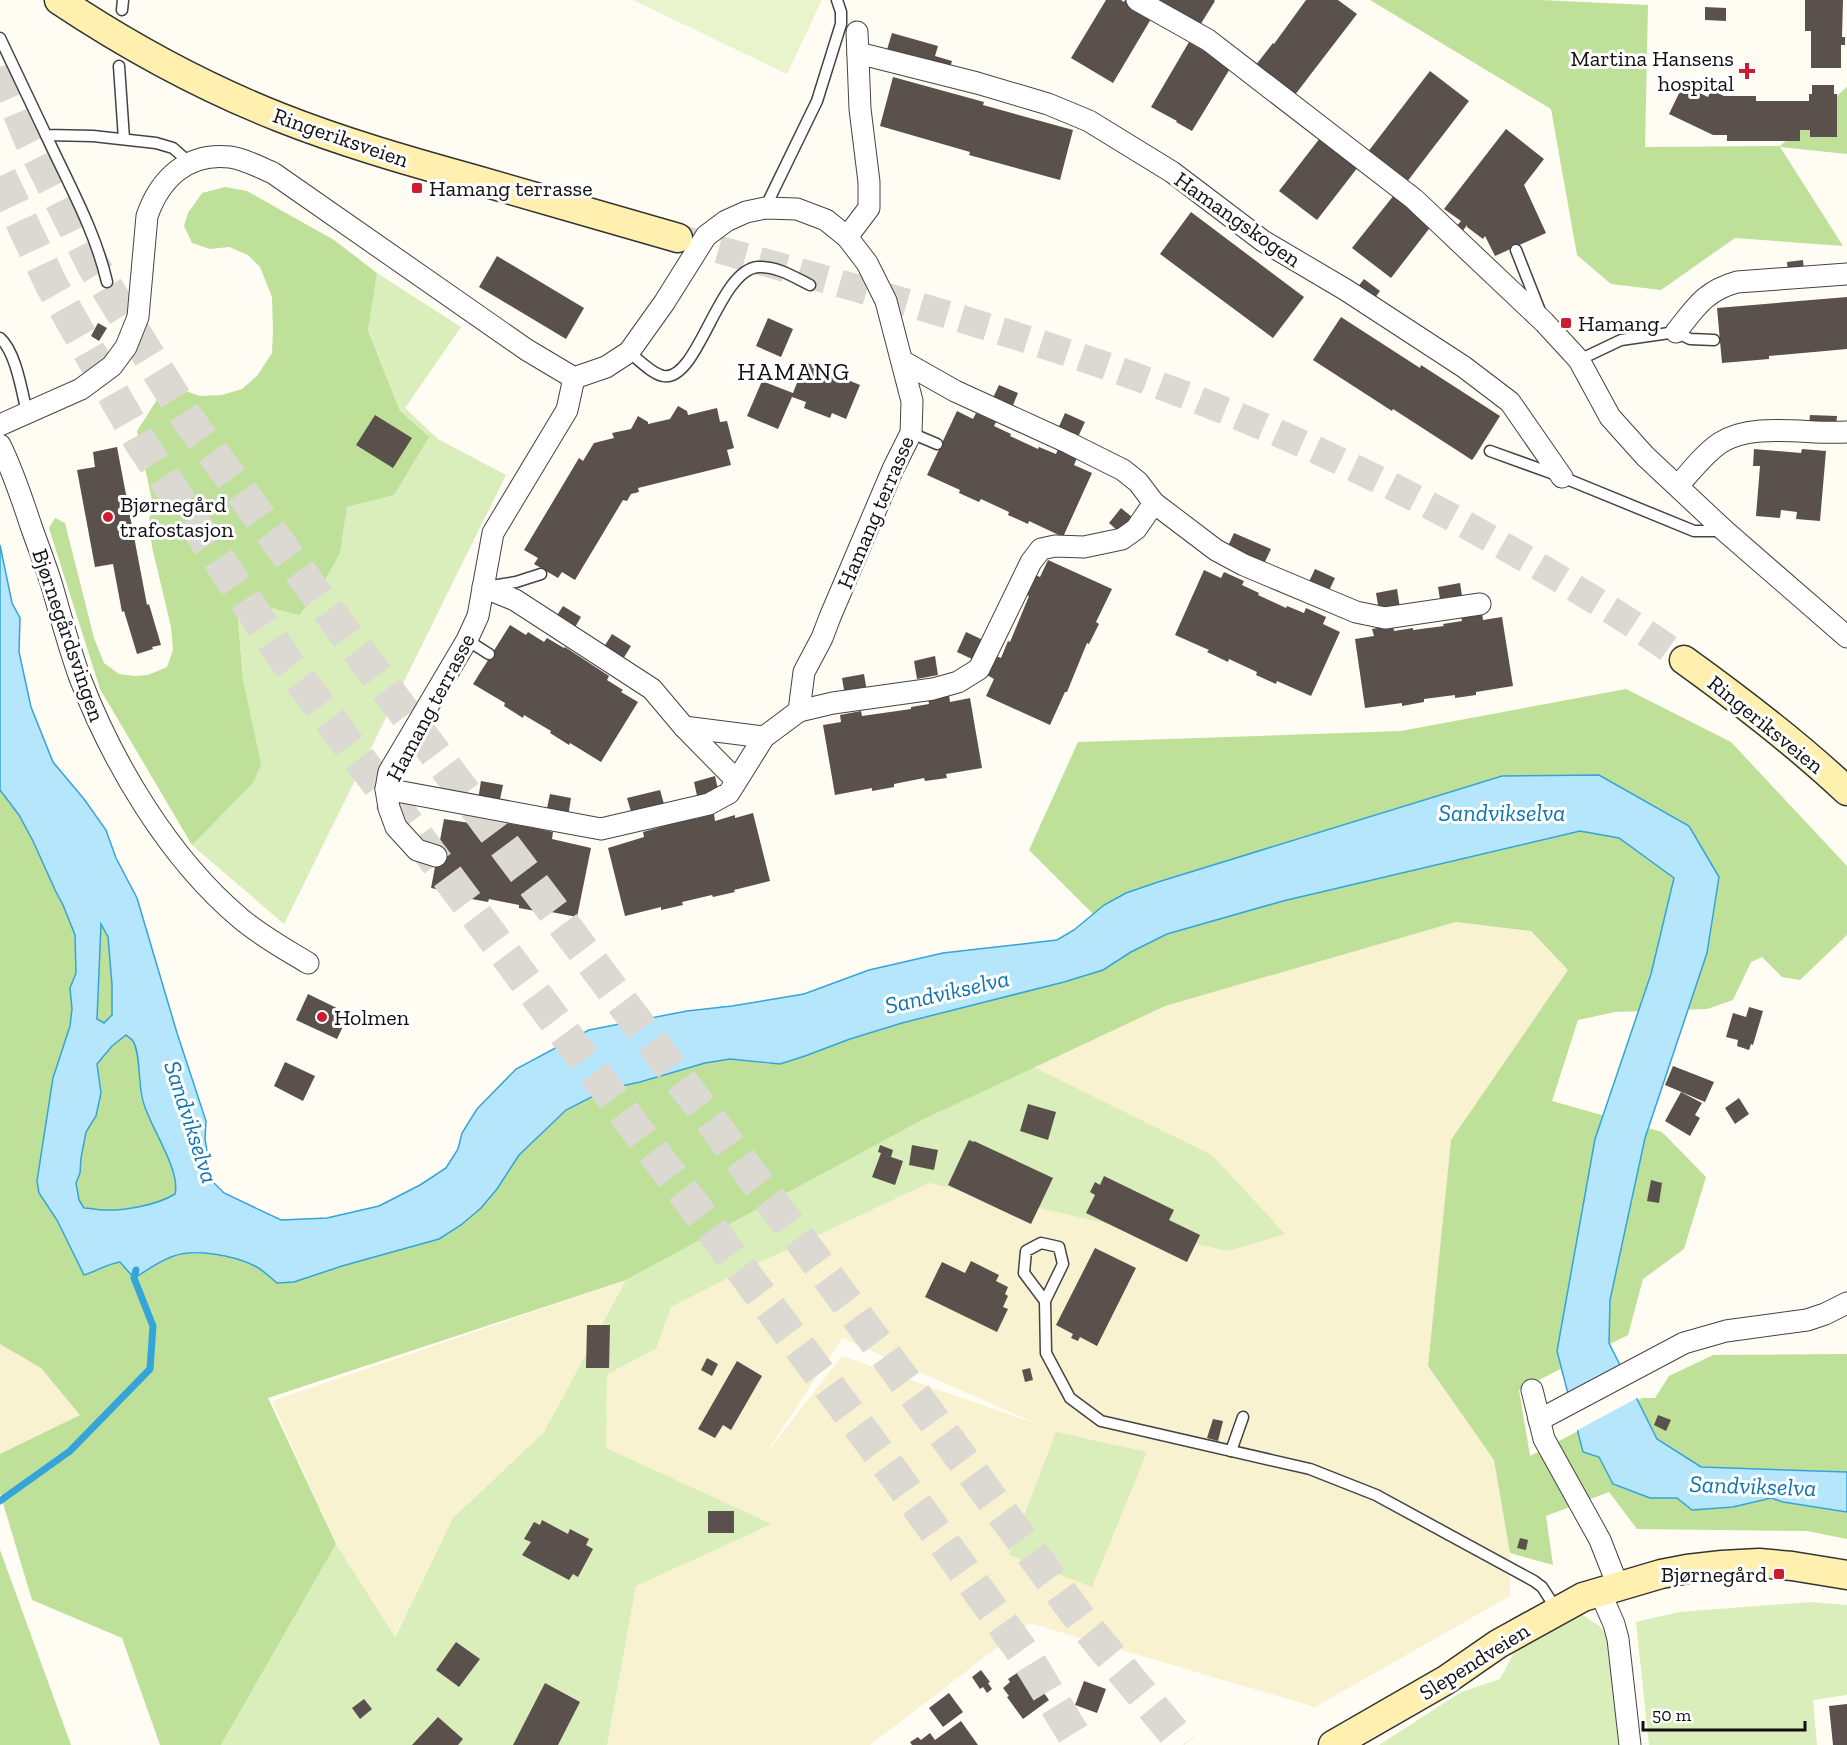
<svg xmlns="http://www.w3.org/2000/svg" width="1847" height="1745" font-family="'Zilla Slab',serif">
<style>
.farmland{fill:#f8f2d1;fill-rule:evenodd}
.green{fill:#d9eeba}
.forest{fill:#bee098}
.pitch{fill:#e9f4cc}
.water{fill:#b5e6fb;stroke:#35a4d8;stroke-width:1.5;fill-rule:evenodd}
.pier{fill:#fffcf4}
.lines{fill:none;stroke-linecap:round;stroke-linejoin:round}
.stream{stroke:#35a4d8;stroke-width:7}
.building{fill:#5a504c}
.secondary-tunnel{stroke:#dbd9d2;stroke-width:28;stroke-dasharray:28 14;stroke-linecap:butt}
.highway-tunnel{stroke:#dbd9d2;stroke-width:33;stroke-dasharray:33 16;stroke-linecap:butt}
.lane-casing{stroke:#444;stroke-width:13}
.street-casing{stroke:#444;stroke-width:23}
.secondary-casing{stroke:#333;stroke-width:31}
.lane{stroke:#fff;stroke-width:10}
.street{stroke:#fff;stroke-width:21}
.secondary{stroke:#fff0af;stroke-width:28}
.poi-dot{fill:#cd1c32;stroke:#fff;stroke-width:2}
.labels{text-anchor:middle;stroke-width:6;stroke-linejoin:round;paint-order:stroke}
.poi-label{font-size:22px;fill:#111;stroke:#fff;text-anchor:start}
.street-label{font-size:22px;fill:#111;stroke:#fff}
.neighbourhood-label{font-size:24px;letter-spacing:1.5px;fill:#111;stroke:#fff}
.water-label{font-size:24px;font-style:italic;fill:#0e75ae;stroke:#fff}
</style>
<rect width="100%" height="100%" fill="#fffcf4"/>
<!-- farmland -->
<g class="farmland">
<path d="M1456,922L1531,931L1569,970L1451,1140L1428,1366L1494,1460L1510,1553V1596L1315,1707L1029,1623L870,1745H607L636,1586L772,1524L605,1448L607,1373L656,1349L671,1307L748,1268L929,1183L1228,1250L1212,1155L1034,1067L1165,1006ZM842,1338L1044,1427H1045L842,1356L762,1459Z"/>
<polygon points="626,1280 544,1432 453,1518 394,1637 336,1544 272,1401"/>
<polygon points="0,1344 41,1368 80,1415 0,1454"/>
</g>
<!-- green -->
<g class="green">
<polygon points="377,273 461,327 405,408 438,439 506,475 284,924 192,845 252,783 238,619 340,553 347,507 394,495 400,411 368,329"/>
<polygon points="1034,1067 1212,1155 1285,1234 1228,1251 929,1183 748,1268 671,1307 656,1349 607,1374 606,1448 772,1524 636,1586 607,1745 221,1745 336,1544 395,1637 453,1518 544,1432 626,1280 922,1120"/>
<polygon points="1056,1432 1147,1452 1092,1587 1009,1555"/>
<polygon points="1810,1602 1847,1605 1847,1695 1813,1700 1817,1745 1649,1745 1636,1622 1679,1612"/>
<polygon points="1577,1611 1601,1627 1612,1648 1619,1745 1379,1745 1461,1692 1500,1679 1515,1651"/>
</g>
<!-- forest -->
<g class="forest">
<polygon points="1370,0 1541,0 1648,5 1645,147 1780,146 1847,87 1847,154 1780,147 1843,246 1735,238 1661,290 1611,284 1577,255 1551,109"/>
<polygon points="225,187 247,191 334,240 377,273 368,330 400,411 429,437 394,495 347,507 340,553 318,592 299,615 261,605 238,619 243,680 261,764 253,783 192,845 100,689 49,528 55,518 65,523 94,638 104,663 119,674 135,676 148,675 167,667 173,650 171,627 152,547 149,522 152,500 137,431 162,392 177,388 200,396 222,395 242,389 257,376 272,353 273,331 272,297 260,267 248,255 229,247 210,249 192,243 184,226 188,213 202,193"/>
<path d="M1626,689L1731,742L1847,866V935L1800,980L1782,977L1762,957L1751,962L1733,1000L1707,1009L1615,1012L1578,1020L1552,1101L1662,1132L1706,1177L1684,1249L1643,1279L1628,1335L1519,1390L1530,1456L1642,1398H1655L1669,1376L1713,1355L1847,1354V1539L1807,1531L1637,1529L1609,1492L1546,1516L1553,1565L1510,1553L1494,1460L1428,1366L1451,1140L1568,970L1531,931L1456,922L1165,1006L922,1120L626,1280L268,1398L336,1544L221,1745H160L122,1638L32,1600L0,1493V1454L80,1415L41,1368L0,1344V790L19,815L33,841L56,892L63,905L75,935L76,973L70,988L72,1009L70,1026L53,1078L45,1203L57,1220L84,1275C97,1271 107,1264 121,1262L134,1278L171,1257L186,1254H208L234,1258L257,1266L266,1273L293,1282L342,1266L439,1239L461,1225L481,1208L497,1189L518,1155L566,1110L607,1089L640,1082L705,1063L730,1059L768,1064H781L805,1056L850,1039L902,1023L1064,982L1103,970L1131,952L1029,850L1078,742L1401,731Z"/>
<polygon points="100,923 108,937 112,985 112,1015 104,1023 97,1019"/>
<path d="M125,1035C128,1037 131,1038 133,1041C141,1053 138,1087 142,1101C149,1126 181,1169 175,1194C157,1205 125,1211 103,1210C97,1210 90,1208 84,1208L79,1200L76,1183L80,1173L81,1158L86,1132L96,1116L101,1093L97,1064L112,1046Z"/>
<polygon points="0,1550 71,1745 0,1745"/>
</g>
<!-- pitch -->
<polygon class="pitch" points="633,0 822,0 787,74"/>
<!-- water -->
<path class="water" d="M0,545L12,603L20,618L19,652L31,707L53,762L84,799L106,830L116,858L137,898L177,1033L206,1121L205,1139L212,1181L224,1193L281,1220L327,1218L379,1206L420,1185L446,1168L458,1149L462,1133L477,1109L516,1069L589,1030L687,1011L732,1006L804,994L869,970L943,953L1057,940L1074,930L1104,905L1126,893L1158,882L1502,776L1599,775L1689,826L1719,877L1707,953L1645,1138L1610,1300L1609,1343L1657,1439L1701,1467L1847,1472V1512L1783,1502L1771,1498L1733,1507L1692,1510L1677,1498H1650L1613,1484L1599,1457L1583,1452L1557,1351L1595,1139L1651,974L1674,878L1619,838L1580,831L1283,901L1167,934L1131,952L1103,970L1064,982L902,1023L850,1039L805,1056L780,1064L730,1059L705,1063L640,1082L607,1089L566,1110L519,1155L497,1189L481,1208L461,1225L439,1239L342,1266L294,1282L277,1283C270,1277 263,1270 255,1266C233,1255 194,1248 171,1257C158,1262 146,1271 134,1278L120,1262C107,1264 97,1271 84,1275L57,1220L39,1193L37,1181L53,1078L70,1026L72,1009L70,988L76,973L75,935L63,905L56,892L33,841L19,815L0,790ZM101,924L108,937L112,985V1015L104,1023L97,1019ZM126,1035C128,1037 131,1038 133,1041C141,1054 138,1087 143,1101C149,1126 181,1169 175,1194C157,1205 125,1211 103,1210C97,1210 91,1208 84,1208L79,1200L76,1183L80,1173L81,1158L86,1132L96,1116L101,1093L97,1064L112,1046Z"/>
<!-- pier -->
<polygon class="pier" points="1623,1365 1639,1397 1574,1432 1565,1396"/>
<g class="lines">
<!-- stream -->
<polyline class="stream" points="0,1501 70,1451 150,1369 153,1326 134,1278 136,1270"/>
</g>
<!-- building -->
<g class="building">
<polygon points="1106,0 1121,0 1124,2 1125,0 1131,0 1151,19 1113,83 1071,58"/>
<polygon points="1158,0 1214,0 1215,1 1197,30"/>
<polygon points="1306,0 1338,0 1357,14 1291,100 1252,70 1273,43 1274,44"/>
<polygon points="1805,0 1843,0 1842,37 1845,37 1845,45 1841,45 1841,68 1811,68 1811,31 1805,31"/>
<polygon points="1705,7 1726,8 1726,21 1705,20"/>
<polygon points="892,33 938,46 935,56 952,61 949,71 886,53"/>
<polygon points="1189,42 1204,51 1207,46 1231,67 1192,131 1176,122 1177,121 1151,107"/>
<polygon points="1430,71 1469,101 1403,187 1364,157"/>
<polygon points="893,77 984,102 983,105 1073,130 1060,180 969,155 970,152 880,126"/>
<polygon points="1683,85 1708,97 1711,90 1724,96 1756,96 1756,101 1809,101 1809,94 1812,94 1812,85 1834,85 1834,94 1837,94 1837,137 1810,137 1810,130 1800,130 1800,141 1727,141 1727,135 1713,135 1669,114"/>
<polygon points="1506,129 1544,159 1524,185 1546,233 1495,256 1485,236 1483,239 1467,227 1467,225 1462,232 1456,227 1461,221 1444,209"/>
<polygon points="1320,138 1358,167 1317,220 1279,191"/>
<polygon points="1394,195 1432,225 1391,278 1352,248"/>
<polygon points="1191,212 1304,297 1273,338 1160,254"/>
<polygon points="497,256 584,308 566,339 479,287"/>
<polygon points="1803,260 1804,271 1788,272 1787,262"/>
<polygon points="1364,279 1380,291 1374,299 1357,288"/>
<polygon points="1847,297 1847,349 1769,356 1769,359 1722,363 1717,308"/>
<polygon points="1341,317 1420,368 1421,365 1500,416 1475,456 1472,460 1393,409 1392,411 1313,360"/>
<polygon points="768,318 793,329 781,357 756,346"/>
<polygon points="98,323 107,328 99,341 91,336"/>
<polygon points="805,362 860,385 846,419 832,413 830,418 804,408 806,402 792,397 778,429 747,416 762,381 793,393"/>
<polygon points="999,385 1018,393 1011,410 991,402"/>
<polygon points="678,406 687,411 688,415 717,408 720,422 727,421 734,448 727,450 731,465 638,488 639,492 631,494 627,501 623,500 575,580 562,572 558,578 534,564 538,558 524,550 579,458 583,461 594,443 614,438 612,433 631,429 638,416 648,422 648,424 670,419"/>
<polygon points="957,411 973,419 976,413 996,422 994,426 1011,434 1010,436 1038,449 1039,447 1056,454 1058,449 1077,458 1074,465 1092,473 1063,537 1029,521 1028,524 1008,515 1009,512 981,499 979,502 959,493 960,490 927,475"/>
<polygon points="1065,413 1085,422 1077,439 1057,431"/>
<polygon points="375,415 412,438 393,468 356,445"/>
<polygon points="1810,415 1837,416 1836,427 1809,425"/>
<polygon points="117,447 147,605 149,604 161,645 152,647 153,649 137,654 124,611 122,612 113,564 95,567 77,470 95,467 93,452"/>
<polygon points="1754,449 1801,453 1802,449 1826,451 1820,521 1796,519 1797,512 1781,510 1780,518 1756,516 1760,466 1753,466"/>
<polygon points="1121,508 1132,517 1119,532 1109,523"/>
<polygon points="1234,533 1271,549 1263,566 1238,554 1239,551 1228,546"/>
<polygon points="1048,560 1112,589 1096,622 1099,624 1089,644 1087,643 1067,692 1065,692 1050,725 986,696 994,679 987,675 996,656 1001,658 1008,641 1010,642 1029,596 1024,594 1033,574 1040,577"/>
<polygon points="1315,569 1335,578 1327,595 1307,586"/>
<polygon points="1204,570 1221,578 1224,572 1244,581 1242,585 1259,593 1258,595 1286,608 1287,606 1304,613 1306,608 1326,617 1323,624 1340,632 1311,696 1277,681 1276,684 1256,675 1257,672 1229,659 1228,662 1207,652 1209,650 1175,635"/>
<polygon points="1460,583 1463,602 1441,605 1438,587"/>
<polygon points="1397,589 1400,608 1379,611 1376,593"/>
<polygon points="563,606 581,617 574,629 556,617"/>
<polygon points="1482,612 1483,620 1502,617 1513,686 1476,692 1476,695 1455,698 1455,695 1424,699 1424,702 1402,706 1402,703 1365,708 1355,639 1374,636 1372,629 1393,625 1394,631 1413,628 1413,630 1444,626 1443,624 1462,621 1461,616"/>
<polygon points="510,625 526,635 528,632 544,642 547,638 564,648 565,647 609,676 607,680 623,690 621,692 638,702 601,762 570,743 569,745 550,733 551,731 524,715 523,718 504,706 505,703 473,684"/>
<polygon points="966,632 983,640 974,660 957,652"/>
<polygon points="612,634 631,646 623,659 604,647"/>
<polygon points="935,656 938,675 917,679 914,661"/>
<polygon points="864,674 867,692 845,696 842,678"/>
<polygon points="949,695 950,702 970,698 982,768 946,774 947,778 925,781 924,778 894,784 894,787 872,791 872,788 835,795 823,725 841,722 840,715 861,711 862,716 911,709 911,707 929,704 928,699"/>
<polygon points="715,776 719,794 698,800 694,782"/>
<polygon points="481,781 503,785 499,804 478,800"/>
<polygon points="660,790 664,804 632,815 627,798"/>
<polygon points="550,794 571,798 568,817 546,813"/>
<polygon points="753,813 770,881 734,890 735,892 713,897 712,895 682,902 683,905 661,910 661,907 625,916 608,848 644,837 643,832 695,817 695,819 714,814 715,821 735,815 735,818"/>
<polygon points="444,819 483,825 484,819 535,828 553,832 552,839 591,848 577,917 541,910 541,912 519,908 519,905 489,899 488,902 466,898 467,895 431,888"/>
<polygon points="308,994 349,1014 337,1039 296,1020"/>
<polygon points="1749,1007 1763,1011 1753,1045 1751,1044 1749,1050 1737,1046 1738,1040 1726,1037 1733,1013 1746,1017"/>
<polygon points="285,1062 315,1076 303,1101 274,1086"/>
<polygon points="1673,1066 1714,1082 1705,1102 1665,1085"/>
<polygon points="1681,1092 1702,1103 1695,1115 1700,1118 1690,1136 1665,1121"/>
<polygon points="1739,1098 1749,1114 1735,1124 1725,1108"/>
<polygon points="1028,1104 1056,1112 1048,1140 1020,1131"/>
<polygon points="969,1140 974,1142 974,1141 1053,1178 1031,1224 948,1185"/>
<polygon points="880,1145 893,1150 891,1157 903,1161 895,1185 872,1177 881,1153 878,1152"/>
<polygon points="912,1145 938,1150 934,1170 909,1165"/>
<polygon points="1104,1176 1174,1210 1169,1220 1200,1235 1187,1262 1086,1213 1095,1195 1090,1192 1095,1182 1100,1185"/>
<polygon points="1651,1180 1662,1183 1659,1203 1647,1201"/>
<polygon points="1095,1248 1136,1268 1097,1346 1080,1337 1078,1341 1071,1338 1073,1334 1056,1325"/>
<polygon points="971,1261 999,1275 996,1281 1008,1287 1005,1294 1008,1296 1003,1307 1008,1309 997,1332 925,1297 942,1262 965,1273"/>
<polygon points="587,1325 610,1325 609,1368 586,1368"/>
<polygon points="707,1358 718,1364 712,1376 701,1370"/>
<polygon points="737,1361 762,1376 731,1430 723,1425 715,1438 698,1429"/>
<polygon points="1030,1368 1033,1380 1025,1382 1022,1370"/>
<polygon points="1658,1415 1671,1420 1666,1431 1654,1425"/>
<polygon points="1213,1419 1223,1421 1218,1441 1207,1438"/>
<rect x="708" y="1511" width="26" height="22"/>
<polygon points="542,1520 568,1534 570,1529 589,1539 586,1545 593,1549 578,1577 573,1574 569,1580 522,1555 531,1542 524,1539 534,1522 540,1525"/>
<polygon points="1520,1538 1528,1540 1526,1550 1517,1548"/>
<polygon points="456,1642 480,1659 459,1687 436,1670"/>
<polygon points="981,1670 990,1682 988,1683 992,1689 987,1693 983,1687 980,1689 972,1677"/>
<polygon points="1017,1673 1019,1676 1021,1674 1024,1678 1030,1674 1049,1700 1023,1719 1007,1697 1009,1696 1003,1688 1010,1682 1008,1679"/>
<polygon points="1084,1681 1106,1689 1097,1713 1075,1705"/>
<polygon points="545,1683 580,1702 558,1745 513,1745"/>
<polygon points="949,1693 963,1712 943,1727 929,1708"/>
<polygon points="364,1699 372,1709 360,1719 352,1708"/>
<polygon points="1847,1704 1847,1745 1833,1745 1829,1706"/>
<polygon points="438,1717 463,1739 458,1745 412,1745"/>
<polygon points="961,1721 978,1745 912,1745 910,1742 918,1737 921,1740 930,1733 935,1740"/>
</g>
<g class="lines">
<!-- secondary-tunnel -->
<path class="secondary-tunnel" d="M678,238C837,283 998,325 1153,383C1292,434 1427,499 1555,576C1598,602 1643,629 1684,660"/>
<!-- highway-tunnel -->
<g class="highway-tunnel">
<polyline points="0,67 31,141 93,265 187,418 350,640 805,1246 1084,1624 1184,1745"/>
<polyline points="0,176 51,284 141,443 289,665 881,1456 1027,1658 1080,1745"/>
</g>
<!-- lane casing -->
<g class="lane-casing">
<g id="lane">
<polyline points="122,10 123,0"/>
<polyline points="0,38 46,135 93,136 156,143 173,148 190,163"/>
<polyline points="119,66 124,139"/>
<path d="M46,135C68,183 95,230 107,282"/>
<polyline points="765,208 817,101 841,24 841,12 837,0"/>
<polyline points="1516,250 1540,311"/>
<path d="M0,338C16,352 22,392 27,413"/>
<path d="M629,352C639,360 651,373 663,376C698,383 718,270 758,267C777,266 794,277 810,285"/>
<polyline points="1579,360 1621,340 1676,332 1690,339 1714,340"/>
<polyline points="911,433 937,444"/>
<polyline points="1490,451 1562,477 1694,531 1724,531"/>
<polyline points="491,586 516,582 541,574"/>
<polyline points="467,640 489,654"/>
<polyline points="1045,1301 1024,1273 1026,1251 1041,1243 1059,1247 1063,1264 1045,1301 1046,1353 1070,1398 1101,1421 1310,1469 1376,1495 1534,1581 1542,1587 1557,1610"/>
<polyline points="1231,1451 1243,1417"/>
</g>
</g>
<!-- street casing -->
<g class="street-casing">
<g id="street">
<polyline points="1137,0 1208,40 1414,199 1544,322 1579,360 1610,417 1645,456 1725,531 1847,637"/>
<polyline points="858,53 977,83 1048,104 1089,121 1172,172 1263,241 1346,290 1464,367 1510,402 1562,477"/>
<polyline points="847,237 869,208 869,182 860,109 857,32"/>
<path d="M1676,332C1696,307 1705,291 1737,282L1847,274"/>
<polyline points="902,361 955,391 1069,443 1123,470 1138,482 1154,503 1216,550 1244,565 1356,612 1385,618 1480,604"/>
<path d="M0,425L81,389L112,366L126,347L138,317L147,216C160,179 187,152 230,157C245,159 259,167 273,173L527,350L574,378L606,367L629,352L664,303L706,236L726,221L746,212L765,208L797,209L826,220L847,237L867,263L886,301L912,401L911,433L893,469L830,617L822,638L804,672L799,711L764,737L729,793L709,804L601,829L386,789"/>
<path d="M0,445C13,471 22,499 31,526C38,546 46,566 52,586C61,617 69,648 80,678C113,764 169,858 240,918C261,936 285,949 308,963"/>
<path d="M1678,486C1691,471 1704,454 1720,443C1753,421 1809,435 1847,432"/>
<polyline points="483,587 515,600 652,689 684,727 736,780"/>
<polyline points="799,711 833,703 933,689 958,682 979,669 1031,562 1041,549 1055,546 1084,547 1122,539 1136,529 1154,503"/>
<polyline points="684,727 764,737"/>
<polyline points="436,856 417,850 396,827 389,808 386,789 389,772 467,640 478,616 493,533 567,410 574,378"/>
<polyline points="1532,1390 1544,1439 1600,1540 1618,1586"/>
<polyline points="1539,1420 1684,1343 1726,1331 1807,1320 1825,1314 1847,1303"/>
<polyline points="1600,1592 1614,1624 1618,1639 1630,1745"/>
</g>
</g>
<!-- secondary casing -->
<g class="secondary-casing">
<g id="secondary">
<path d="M59,0C128,46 201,86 279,117C342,142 408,161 473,179C541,199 610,218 678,238"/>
<path d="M1684,660C1741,701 1796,743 1847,791"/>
<polyline points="1333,1745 1446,1680 1498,1644 1583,1597 1661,1574 1687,1569 1722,1565 1759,1563 1792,1566 1847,1575"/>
</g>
</g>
<!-- lane -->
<use href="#lane" class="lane"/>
<!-- street -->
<use href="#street" class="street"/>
<!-- secondary -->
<use href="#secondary" class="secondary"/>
</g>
<!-- markers -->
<g class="poi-dot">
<path d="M1744 62h6v6h6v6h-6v6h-6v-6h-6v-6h6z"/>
<rect x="411" y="182" width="12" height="12" rx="3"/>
<rect x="1560" y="317" width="12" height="12" rx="3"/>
<circle cx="108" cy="517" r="6"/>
<circle cx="322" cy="1017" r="6"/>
<rect x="1773" y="1568" width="12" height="12" rx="3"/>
</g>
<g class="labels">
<!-- poi labels -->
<g class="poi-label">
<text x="1734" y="66" text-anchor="end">Martina Hansens<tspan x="1734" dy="25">hospital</tspan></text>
<text x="429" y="196">Hamang terrasse</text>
<text x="1578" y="331">Hamang</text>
<text x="120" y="512">Bjørnegård<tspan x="120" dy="25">trafostasjon</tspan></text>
<text x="334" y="1025">Holmen</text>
<text x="1767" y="1582" text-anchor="end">Bjørnegård</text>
</g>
<!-- street labels -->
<g class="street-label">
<text transform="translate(341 137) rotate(19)" y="8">Ringeriksveien</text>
<text transform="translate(1238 219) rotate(35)" y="8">Hamangskogen</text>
<text transform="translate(875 512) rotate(-67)" y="8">Hamang terrasse</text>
<text transform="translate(69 635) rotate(71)" y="8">Bjørnegårdsvingen</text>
<text transform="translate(430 707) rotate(-62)" y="8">Hamang terrasse</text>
<text transform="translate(1766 724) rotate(39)" y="8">Ringeriksveien</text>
<text transform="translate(1474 1661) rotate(-32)" y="8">Slependveien</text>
</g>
<!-- neighbourhood labels -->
<g class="neighbourhood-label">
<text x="794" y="380">HAMANG</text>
</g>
<!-- water labels -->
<g class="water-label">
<text x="1502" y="821">Sandvikselva</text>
<text transform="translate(947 992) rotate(-13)" y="8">Sandvikselva</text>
<text transform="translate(191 1122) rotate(72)" y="8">Sandvikselva</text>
<text transform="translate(1753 1486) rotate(2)" y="8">Sandvikselva</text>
</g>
</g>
<!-- scale -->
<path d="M1643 1721v9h162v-9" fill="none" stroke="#111111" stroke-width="3"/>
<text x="1652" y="1721" font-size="18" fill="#111111" stroke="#ffffff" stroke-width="4.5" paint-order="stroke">50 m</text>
</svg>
